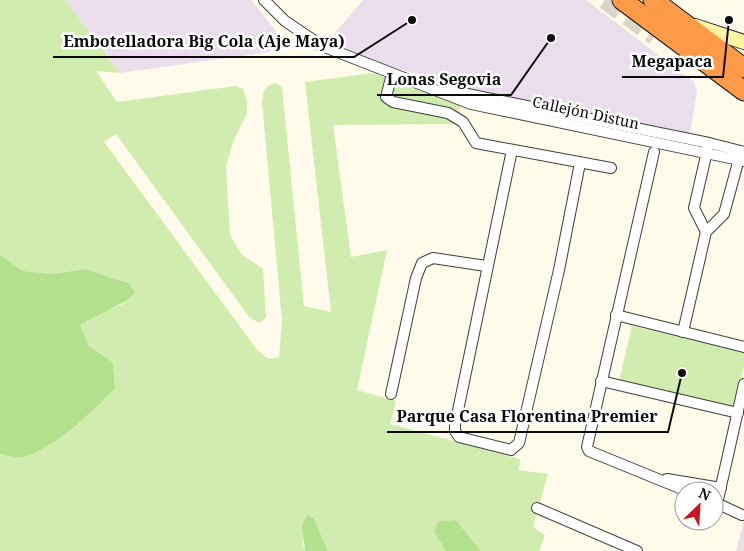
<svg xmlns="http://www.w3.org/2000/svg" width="744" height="551" font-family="'Noto Serif',serif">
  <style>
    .industrial { fill: #eadeec }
    .green { fill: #d0edaf }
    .forest { fill: #b3e08d }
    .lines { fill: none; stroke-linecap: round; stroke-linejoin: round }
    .highway-tunnel { stroke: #dad7c9; stroke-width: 19; stroke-dasharray: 19 9; stroke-linecap: butt }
    .street-casing { stroke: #3e3e3e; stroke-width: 12 }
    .secondary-casing { stroke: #2d2d2d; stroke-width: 16 }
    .highway-casing { stroke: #1c1c1c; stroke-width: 21 }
    .street { stroke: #fff; stroke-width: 10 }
    .secondary { stroke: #fff5a5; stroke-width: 14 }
    .highway { stroke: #ff9b48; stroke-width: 19 }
    .labels { text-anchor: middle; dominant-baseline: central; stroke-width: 5; stroke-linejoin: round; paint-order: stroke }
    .street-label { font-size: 15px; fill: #0b0b0b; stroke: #fff }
    .leader { fill: none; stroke: #0b0b0b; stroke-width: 2 }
    .callout-dot { fill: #0b0b0b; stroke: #fff; stroke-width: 2 }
    .callout-label { font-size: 16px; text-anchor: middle; font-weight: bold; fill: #0b0b0b; stroke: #fff; stroke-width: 5; stroke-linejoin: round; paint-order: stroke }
  </style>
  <rect width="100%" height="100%" fill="#fffbea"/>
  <g class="industrial">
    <polygon points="65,0 251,0 276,31 278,41 270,52 120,73"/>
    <polygon points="363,0 586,0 694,82 697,93 690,133 492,96 361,58 329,40"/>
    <polygon points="744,520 744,551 736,551"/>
  </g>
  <g class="green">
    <path d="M0,0H65L120,73L96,71L117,102L236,86L243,89L247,101V113L233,142L226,166L230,235L242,255L263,269L266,318L259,323L249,317L116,134L104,142L258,351L269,359L279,357L282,321L262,102C263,91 265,85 276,83L282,87L304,306L331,312L305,82L373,73L460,106V124L333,125L351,257L387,250L357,390L396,401L390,424L520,459L519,470L548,474L533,527L545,535L539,551H481L456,520L438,521L434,532L446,551H328L314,519L302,543L305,551H0V454C7,455 17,459 23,457C53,450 93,411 115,389L113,364L89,346L79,325L96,314L123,304L128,283L85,269L53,274L23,271L0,255Z"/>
    <polygon points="632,326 744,352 744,366 734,408 619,381"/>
  </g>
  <g class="forest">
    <path d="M0,255L23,271L53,274L85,269L128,283L135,293C119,308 98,313 80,325L89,346L113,363L115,389C93,411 53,450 23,457C17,459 7,455 0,454Z"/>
    <polygon points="308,515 314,519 328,551 305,551 302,524"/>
    <polygon points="456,520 481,551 446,551 434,532 438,521"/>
  </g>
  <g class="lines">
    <polyline class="highway-tunnel" points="605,0 655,36"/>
    <defs>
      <g id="street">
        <polyline points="264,0 285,21 322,46 471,104 744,161"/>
        <polyline points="392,74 386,97 393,102 448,113 463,122 476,143 611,168"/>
        <polyline points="448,90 709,143 744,152"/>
        <polyline points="512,150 455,425 455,431 459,437 511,450 519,443 559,270 580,163"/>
        <polyline points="654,152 587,447 589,451 687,491"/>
        <polyline points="706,232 694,208 708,147"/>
        <polyline points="616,315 744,347"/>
        <polyline points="683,332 706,232 724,214 740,155"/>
        <polyline points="601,381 738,413"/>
        <polyline points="391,394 416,278 422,263 433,258 486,266"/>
        <polyline points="667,479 721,488"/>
        <polyline points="714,502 742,515"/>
        <polyline points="717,504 744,384"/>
        <polyline points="537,508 637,551"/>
      </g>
      <polyline id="secondary" points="695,26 744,42"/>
      <g id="highway">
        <polyline points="622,0 744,91"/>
        <polyline points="653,0 744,68"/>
      </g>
    </defs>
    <use href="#street" class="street-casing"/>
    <use href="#secondary" class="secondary-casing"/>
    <use href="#highway" class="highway-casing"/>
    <use href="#street" class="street"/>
    <use href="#secondary" class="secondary"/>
    <use href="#highway" class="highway"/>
  </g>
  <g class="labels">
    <g class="street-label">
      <text transform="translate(586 112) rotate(12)">Callejón Distun</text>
    </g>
  </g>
  <path class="leader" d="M412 20L354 57H53M729 20L723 77H622M551 38L511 95H377M682 373L668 432H387"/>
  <g class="callout-dot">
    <circle cx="412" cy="20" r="5"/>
    <circle cx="729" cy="20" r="5"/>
    <circle cx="551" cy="38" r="5"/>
    <circle cx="682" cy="373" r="5"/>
  </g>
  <g class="callout-label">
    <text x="204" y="47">Embotelladora Big Cola (Aje Maya)</text>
    <text x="672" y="67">Megapaca</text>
    <text x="444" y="85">Lonas Segovia</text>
    <text x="527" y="422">Parque Casa Florentina Premier</text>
  </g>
  <g transform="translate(699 506) rotate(25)"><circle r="24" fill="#ffffff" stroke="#9d9d9d"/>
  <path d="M0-4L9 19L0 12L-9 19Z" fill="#c9151f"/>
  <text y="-8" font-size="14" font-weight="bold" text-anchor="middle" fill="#0b0b0b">N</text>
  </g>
</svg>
